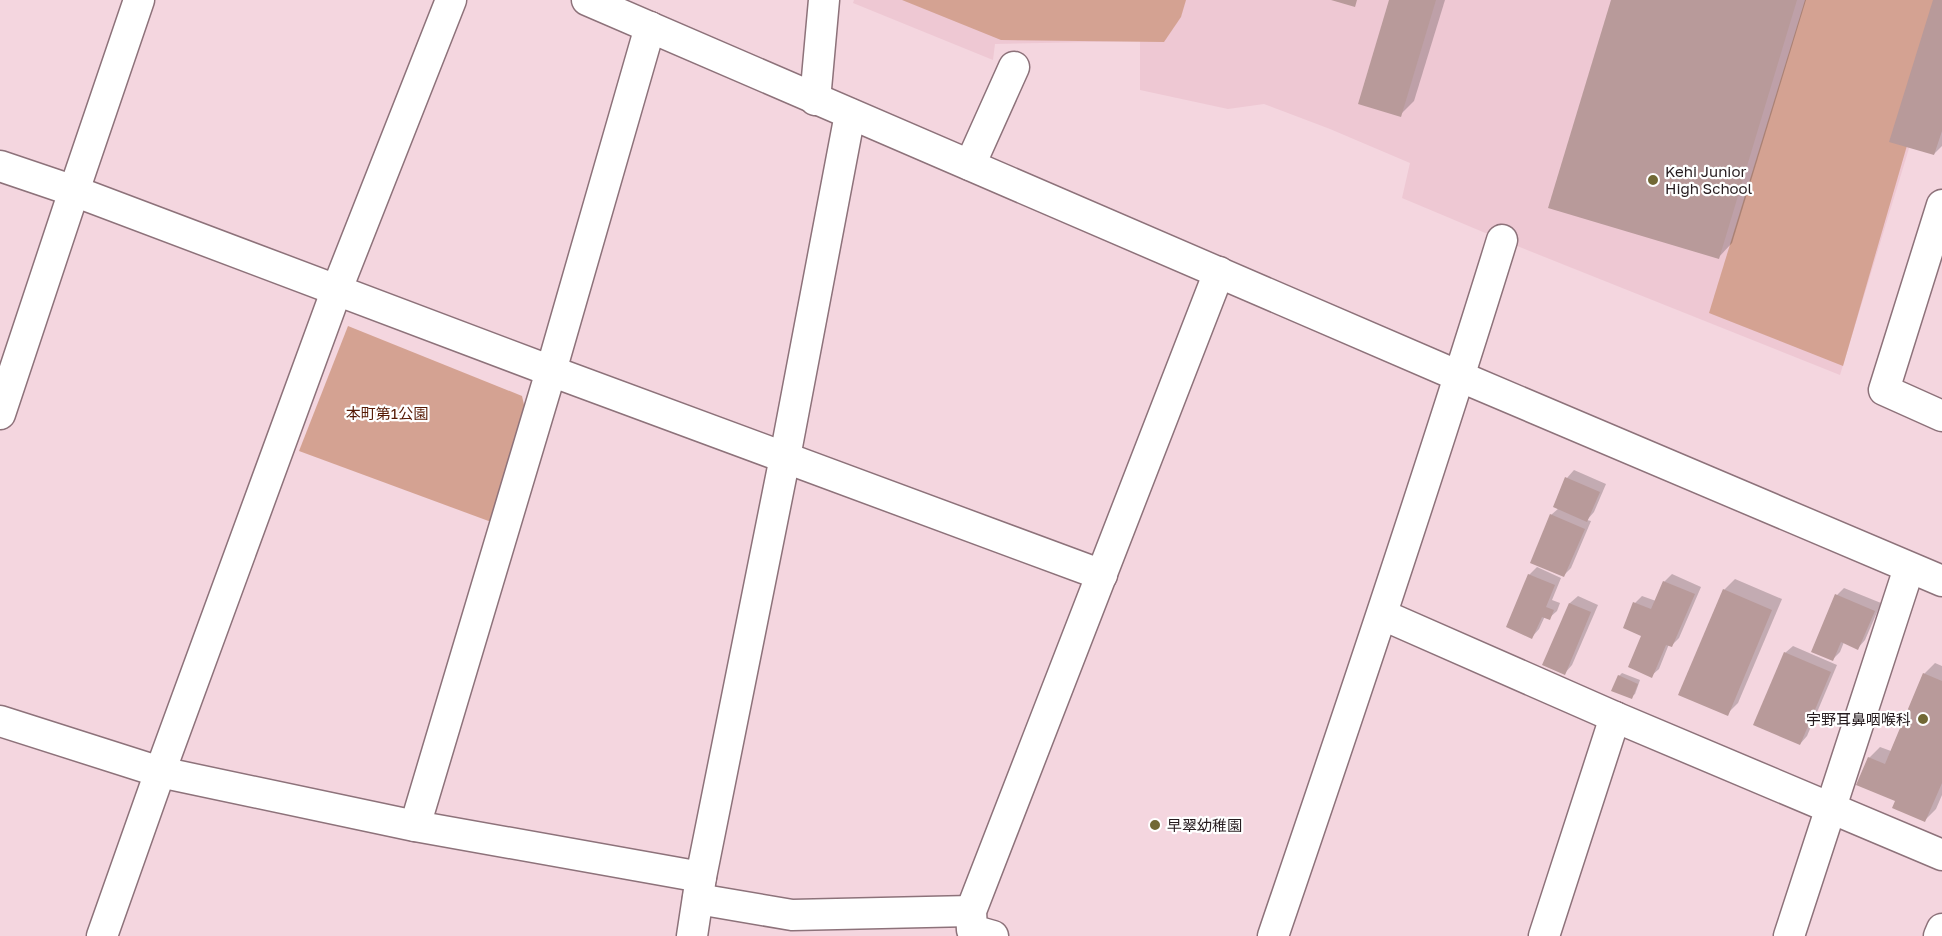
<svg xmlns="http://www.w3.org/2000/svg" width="1942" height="936" font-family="'Golos Text','Noto Sans JP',sans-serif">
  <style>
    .built { fill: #eec8d3 }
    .green { fill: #d4a292 }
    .shadow { fill: #0003 }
    .building { fill: #b89a9a }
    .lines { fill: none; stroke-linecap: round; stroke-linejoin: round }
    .minor-casing { stroke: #8d727a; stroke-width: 33 }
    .minor { stroke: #fff; stroke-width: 30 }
    .poi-dot { fill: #716835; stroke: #fff; stroke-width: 2 }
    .labels { text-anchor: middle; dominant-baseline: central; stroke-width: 4.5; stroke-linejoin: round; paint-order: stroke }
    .poi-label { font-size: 15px; fill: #261c1f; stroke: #fff; text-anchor: start }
    .park-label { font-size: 15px; fill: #561a04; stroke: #fff }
  </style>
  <rect width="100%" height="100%" fill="#f4d6df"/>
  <polygon class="built" points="854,0 1942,0 1942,40 1840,375 1502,240 1402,198 1410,163 1330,129 1264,104 1228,109 1140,90 1140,41 995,44 993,60 853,3"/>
  <g class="green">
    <polygon points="902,0 1186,0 1181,17 1164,42 1001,40"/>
    <polygon points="1805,0 1942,0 1942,25 1843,366 1709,313"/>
    <polygon points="348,326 522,396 525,409 494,523 299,451"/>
  </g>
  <g class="shadow">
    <polygon points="1391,0 1445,0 1414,101 1400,115"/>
    <polygon points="1613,0 1806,0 1732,243 1718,258"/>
    <polygon points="1935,0 1942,0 1942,146 1934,154"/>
    <polygon points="1574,470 1606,484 1594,512 1587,520 1591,521 1571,568 1564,575 1551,515 1559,508 1555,506 1567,478"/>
    <polygon points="1537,567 1561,578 1552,600 1560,603 1557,611 1549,618 1545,616 1539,629 1532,637 1529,575"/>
    <polygon points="1672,574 1701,587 1679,638 1672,645 1669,644 1659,669 1651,676 1635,603 1642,596 1656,601 1664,582"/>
    <polygon points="1735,579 1782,599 1738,703 1727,714 1724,590"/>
    <polygon points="1844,588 1881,603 1865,640 1858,648 1844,642 1840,652 1833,659 1837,595"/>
    <polygon points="1578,596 1598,605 1572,665 1565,673 1544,664 1570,603"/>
    <polygon points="1793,646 1837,665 1807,736 1800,744 1785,653"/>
    <polygon points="1935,663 1942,666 1942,795 1936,809 1925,820 1897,801 1869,758 1880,747 1891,751 1924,674"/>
    <polygon points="1622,673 1640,680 1635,694 1631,697 1619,676"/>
  </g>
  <g class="building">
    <polygon points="1331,0 1357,0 1355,7"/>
    <polygon points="1389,0 1436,0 1401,117 1358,104"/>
    <polygon points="1611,0 1797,0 1719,259 1548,208"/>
    <polygon points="1933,0 1942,0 1942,131 1934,155 1889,142"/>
    <polygon points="1565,477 1600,492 1587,522 1553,507"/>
    <polygon points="1550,514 1585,529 1564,577 1530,563"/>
    <polygon points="1528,574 1555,585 1546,607 1554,610 1550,620 1542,617 1532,639 1506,627"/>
    <polygon points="1663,581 1695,594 1672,647 1666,645 1652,678 1628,667 1641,636 1623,628 1633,602 1651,609"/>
    <polygon points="1723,589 1772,610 1728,716 1678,695"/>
    <polygon points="1835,594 1875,611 1858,650 1841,642 1833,661 1811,652"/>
    <polygon points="1569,603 1591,612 1565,675 1542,665"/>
    <polygon points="1784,652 1831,672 1800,745 1753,725"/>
    <polygon points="1923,673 1942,681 1942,783 1925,822 1892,808 1895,801 1856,785 1868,757 1885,764"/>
    <polygon points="1618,675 1638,684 1632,699 1611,691"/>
  </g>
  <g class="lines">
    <defs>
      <g id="minor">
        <polyline points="587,0 1461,377 1942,581"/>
        <polyline points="815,100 824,0"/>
        <polyline points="970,165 1014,67"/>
        <polyline points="0,166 74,191 551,371 1102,575"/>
        <polyline points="1942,205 1884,390 1942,416"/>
        <polyline points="0,414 74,191 139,0"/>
        <polyline points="1383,615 1615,717 1942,855"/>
        <polyline points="0,721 160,772 415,826 701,877"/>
        <polyline points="415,826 551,371 650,27"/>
        <polyline points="698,899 792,915 971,911"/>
        <polyline points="102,936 160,772 337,289 451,0"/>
        <polyline points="692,936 701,877 785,457 850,114"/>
        <polyline points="993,936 972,930 971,911 1219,272"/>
        <path d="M1273,936C1352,705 1430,473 1502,240"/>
        <polyline points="1544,936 1615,717"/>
        <polyline points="1789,936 1909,568"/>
        <polyline points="1939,936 1942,929"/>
      </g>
    </defs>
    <use href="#minor" class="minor-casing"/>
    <use href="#minor" class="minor"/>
  </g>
  <g class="poi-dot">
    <circle cx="1653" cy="180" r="6"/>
    <circle cx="1923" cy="719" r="6"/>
    <circle cx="1155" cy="825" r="6"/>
  </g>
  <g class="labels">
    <g class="poi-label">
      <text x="1665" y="171">Kehi Junior<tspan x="1665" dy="17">High School</tspan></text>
      <text x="1911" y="719" text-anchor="end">宇野耳鼻咽喉科</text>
      <text x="1167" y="825">早翠幼稚園</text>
    </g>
    <g class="park-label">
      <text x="387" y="413">本町第1公園</text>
    </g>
  </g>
</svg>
